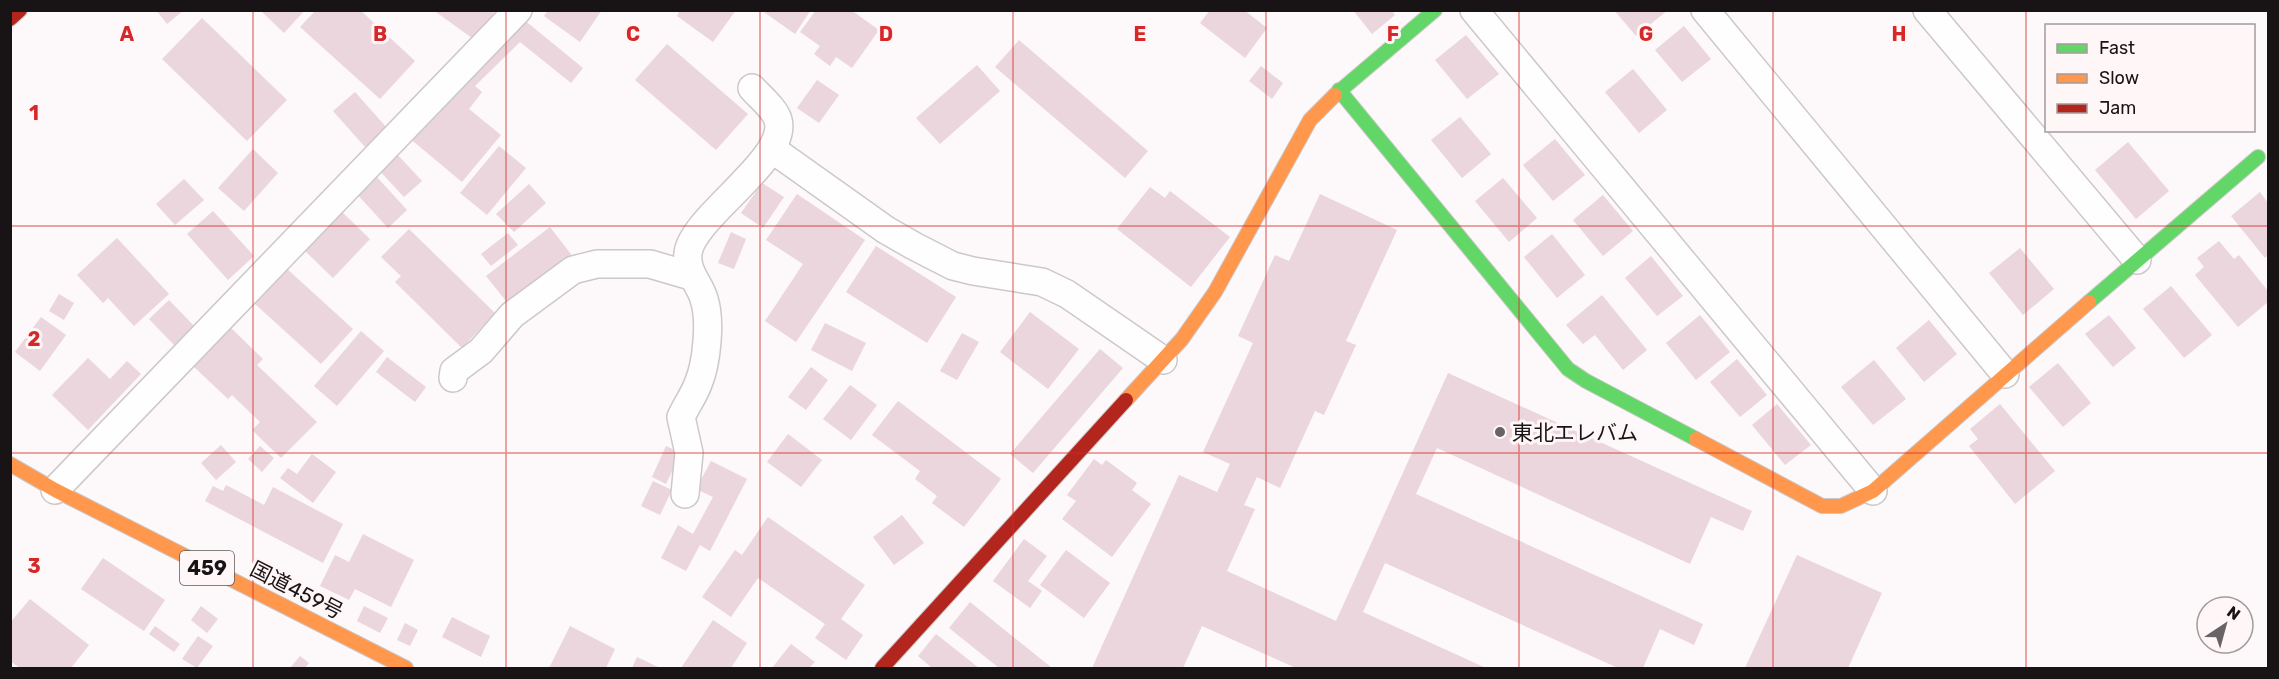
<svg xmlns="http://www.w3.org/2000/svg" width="2279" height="679" font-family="Rubik,'Noto Sans JP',sans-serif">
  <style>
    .building { fill: #ead6dc }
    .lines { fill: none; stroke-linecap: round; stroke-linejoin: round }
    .street-casing { stroke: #cdc8c9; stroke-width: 30 }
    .fast-casing { stroke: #cdc8c9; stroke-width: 16 }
    .slow-casing { stroke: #cdc8c9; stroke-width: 16 }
    .jam-casing { stroke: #cdc8c9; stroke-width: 16 }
    .street { stroke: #fffefe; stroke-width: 27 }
    .fast { stroke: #63d668; stroke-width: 14 }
    .slow { stroke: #ff974d; stroke-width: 14 }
    .jam { stroke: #b3261e; stroke-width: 14 }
    .grid { fill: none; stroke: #d62828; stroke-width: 1.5; stroke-opacity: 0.55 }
    .poi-dot { fill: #686465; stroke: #fff6f8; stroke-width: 2 }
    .labels { text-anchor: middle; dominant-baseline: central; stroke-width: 6; stroke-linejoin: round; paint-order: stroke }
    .shield { fill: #fff6f8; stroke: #5d5859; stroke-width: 1.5 }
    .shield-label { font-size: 20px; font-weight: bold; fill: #181415 }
    .poi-label { font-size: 21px; fill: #181415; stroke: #fff6f8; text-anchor: start }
    .street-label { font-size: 21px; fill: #181415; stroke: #fff6f8 }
    .grid-label { font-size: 20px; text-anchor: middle; font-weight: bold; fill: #d62828; stroke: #fff6f8; stroke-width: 6; stroke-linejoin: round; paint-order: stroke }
  </style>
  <rect width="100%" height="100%" fill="#fdf8f9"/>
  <g class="building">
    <polygon points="156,10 184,10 167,24"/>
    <polygon points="260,10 305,10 284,33"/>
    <polygon points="316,10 360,10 415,61 380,99 300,27"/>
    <polygon points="433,10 496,10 475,40"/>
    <polygon points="548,10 602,10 580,42 544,16"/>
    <polygon points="680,10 736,10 713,42 677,16"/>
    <polygon points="761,10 811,10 795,34"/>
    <polygon points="816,10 851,10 879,30 852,68 836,57 830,66 814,54 820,46 800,32"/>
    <polygon points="1210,10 1244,10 1267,28 1245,58 1200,23"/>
    <polygon points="1353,10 1391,10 1395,15 1372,34"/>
    <polygon points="1614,10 1668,10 1636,36"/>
    <polygon points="202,18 287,100 247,141 162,59"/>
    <polygon points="523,19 583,68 571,83 520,42 475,86 482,92 469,109 501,135 462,182 408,137"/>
    <polygon points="1684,26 1711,59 1682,82 1655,50"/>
    <polygon points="1466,35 1499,74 1467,99 1435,60"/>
    <polygon points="1019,40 1148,151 1125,178 995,67"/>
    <polygon points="667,44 748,114 716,150 635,80"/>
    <polygon points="977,65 1000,91 940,144 916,118"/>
    <polygon points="1261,66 1283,83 1272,99 1249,81"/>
    <polygon points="1633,69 1667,110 1639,133 1605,92"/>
    <polygon points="817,80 839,95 819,123 797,108"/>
    <polygon points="355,92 387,128 365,147 333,111"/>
    <polygon points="1460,117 1491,154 1462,178 1431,140"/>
    <polygon points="1555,139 1585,175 1553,201 1523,165"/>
    <polygon points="2128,142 2169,191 2136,219 2095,170"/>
    <polygon points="499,146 526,168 487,215 460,193"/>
    <polygon points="253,149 278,173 244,211 218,188"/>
    <polygon points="395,152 422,181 404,197 377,168"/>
    <polygon points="375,175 407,210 388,228 356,193"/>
    <polygon points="1503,178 1537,218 1509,242 1475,201"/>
    <polygon points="184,179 204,200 175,225 156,204"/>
    <polygon points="762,183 784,197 763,228 741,213"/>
    <polygon points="529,184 546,203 514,232 496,214"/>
    <polygon points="1150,187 1165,198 1170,191 1230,237 1191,287 1117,229"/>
    <polygon points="2260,192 2268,203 2268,255 2265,258 2231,216"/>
    <polygon points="797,194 865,240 796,342 765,321 803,264 766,240"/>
    <polygon points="1320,194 1397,230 1346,341 1356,345 1324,415 1315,411 1280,488 1257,477 1244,505 1255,509 1227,571 1336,621 1448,373 1752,511 1743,531 1711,517 1690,564 1437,448 1416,494 1703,624 1694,645 1660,629 1643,668 1618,668 1385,563 1363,612 1486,668 1296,668 1202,626 1183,668 1092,668 1179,475 1217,492 1230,464 1203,452 1253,343 1238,336 1275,255 1289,261"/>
    <polygon points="1603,195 1633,231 1603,256 1573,220"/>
    <polygon points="213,211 254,256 228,280 187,234"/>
    <polygon points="341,211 370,239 333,278 304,250"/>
    <polygon points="550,227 574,258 510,306 486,276"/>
    <polygon points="409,229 495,313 462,348 395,282 401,276 381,257"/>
    <polygon points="731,232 746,239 734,269 718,263"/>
    <polygon points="508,233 518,245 491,266 481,254"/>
    <polygon points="1552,234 1585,275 1557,298 1524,257"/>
    <polygon points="117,238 169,294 134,326 108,298 103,303 77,275"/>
    <polygon points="2219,241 2234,259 2239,255 2268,291 2268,302 2238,327 2195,275 2204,267 2197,258"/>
    <polygon points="876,246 956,297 927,343 846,292"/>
    <polygon points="2020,248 2054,289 2023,315 1989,273"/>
    <polygon points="1651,256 1683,296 1657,316 1625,278"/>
    <polygon points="285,267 353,329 321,364 253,302"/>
    <polygon points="2171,286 2212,335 2184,358 2143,309"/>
    <polygon points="59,294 74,303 64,320 49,311"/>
    <polygon points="1602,295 1647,350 1623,370 1595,335 1583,344 1566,325"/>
    <polygon points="169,300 194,326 174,345 149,319"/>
    <polygon points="1030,312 1079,349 1048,389 1000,352"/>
    <polygon points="1700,315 1730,352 1696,380 1666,343"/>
    <polygon points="2109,315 2136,348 2113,367 2085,334"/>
    <polygon points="41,317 66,335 40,371 15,352"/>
    <polygon points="1929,320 1957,354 1924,382 1896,348"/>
    <polygon points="825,323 866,343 852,371 811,350"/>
    <polygon points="230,327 263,359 257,365 317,422 281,458 252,430 260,422 232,395 228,399 192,365"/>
    <polygon points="361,331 384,351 337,406 314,386"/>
    <polygon points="962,333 979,342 957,380 940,371"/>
    <polygon points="1100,349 1123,368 1033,473 1010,454"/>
    <polygon points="387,357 426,387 415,402 376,372"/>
    <polygon points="88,358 110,379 127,361 141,374 88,430 52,395"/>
    <polygon points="1737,359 1767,395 1740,417 1710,382"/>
    <polygon points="1874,360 1906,399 1873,425 1841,387"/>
    <polygon points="2058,363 2091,403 2063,427 2029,387"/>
    <polygon points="811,367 828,380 806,410 788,397"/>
    <polygon points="850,385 877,405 851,440 823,419"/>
    <polygon points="898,401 1001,479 964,527 932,503 937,496 915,479 920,471 872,435"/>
    <polygon points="1777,404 1811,445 1785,465 1752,425"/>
    <polygon points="2000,404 2055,471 2015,504 1969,446 1978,439 1970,429"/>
    <polygon points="788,434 822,460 801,487 767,462"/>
    <polygon points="221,445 236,462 216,480 201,463"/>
    <polygon points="260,446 274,458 262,472 248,459"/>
    <polygon points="666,446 681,453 666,484 652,477"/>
    <polygon points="312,454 336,472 313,503 280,478 288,468 297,474"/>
    <polygon points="1094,459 1102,465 1106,460 1137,483 1132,490 1151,504 1112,557 1062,519 1076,501 1067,495"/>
    <polygon points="711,461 747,479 710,551 700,545 686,571 661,558 678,525 693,534 713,497 696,489"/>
    <polygon points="653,481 672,490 660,515 641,506"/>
    <polygon points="226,485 264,505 273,487 343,524 323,563 205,501 213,486 223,491"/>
    <polygon points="902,515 924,543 894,565 873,537"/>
    <polygon points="768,517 865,585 841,619 863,635 846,660 815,638 825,624 758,578 731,617 702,597 735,550 742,555"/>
    <polygon points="363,534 414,560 391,607 355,589 349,600 320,586 335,555 349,562"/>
    <polygon points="1024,539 1047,556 1028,581 1042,591 1030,608 993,581"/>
    <polygon points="1066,550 1110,583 1084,618 1040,585"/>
    <polygon points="1797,555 1882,593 1848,668 1745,668"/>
    <polygon points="103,558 165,600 144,631 81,589"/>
    <polygon points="30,599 89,645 71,668 20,668 10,661 10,623"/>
    <polygon points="970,602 1052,668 999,668 949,628"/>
    <polygon points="201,606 218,619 207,633 191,620"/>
    <polygon points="364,606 388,618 380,633 357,621"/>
    <polygon points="452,617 490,636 481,657 442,637"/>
    <polygon points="713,620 747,643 731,668 681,668"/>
    <polygon points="405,623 418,630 410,646 397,640"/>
    <polygon points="155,626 180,644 174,652 149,634"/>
    <polygon points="570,626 615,649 606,668 549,668"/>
    <polygon points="936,634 979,668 932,668 918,656"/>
    <polygon points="198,636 213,646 197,668 182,659"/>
    <polygon points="791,644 815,662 809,668 772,668"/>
    <polygon points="300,656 309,663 305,668 290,668"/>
    <polygon points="637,657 658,667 657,668 632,668"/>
  </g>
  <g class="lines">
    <defs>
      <g id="street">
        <polyline points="1474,10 1873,491"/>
        <polyline points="1705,10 2005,374"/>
        <polyline points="1927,10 2137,260"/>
        <polyline points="772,149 886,230 914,246 953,266 973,271 1042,282 1067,294 1163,360"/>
        <polyline points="453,378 454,371 481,351 512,315 573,270 597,264 650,264 691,276"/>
        <polyline points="55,490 518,10"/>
        <path d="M685,494L689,453L681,417C686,406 694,395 698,384C707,363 711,320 704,299C699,282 686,273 688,253C693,216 789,159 778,120C775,109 760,97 752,88"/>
      </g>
      <g id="fast">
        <polyline points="1339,90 1568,369 1586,381 1696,439"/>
        <polyline points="1335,95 1435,10"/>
        <polyline points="2089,302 2258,157"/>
      </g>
      <g id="slow">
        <polyline points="1126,400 1182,339 1215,292 1310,120 1335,95"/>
        <polyline points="1696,439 1822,506 1841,506 1873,491 2089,302"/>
        <polyline points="10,464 55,490 406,668"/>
      </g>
      <g id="jam">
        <polyline points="10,19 20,10"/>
        <polyline points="882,668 1126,400"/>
      </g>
    </defs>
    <use href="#street" class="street-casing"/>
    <use href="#fast" class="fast-casing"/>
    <use href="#slow" class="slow-casing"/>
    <use href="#jam" class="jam-casing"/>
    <use href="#street" class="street"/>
    <use href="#fast" class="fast"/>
    <use href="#slow" class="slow"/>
    <use href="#jam" class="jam"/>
  </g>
  <path class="grid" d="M253,10V668M506,10V668M760,10V668M1013,10V668M1266,10V668M1519,10V668M1773,10V668M2026,10V668M10,226H2268M10,453H2268"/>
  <circle class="poi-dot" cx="1500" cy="432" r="6"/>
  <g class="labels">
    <rect class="shield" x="180" y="551" width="54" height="34" rx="4.5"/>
    <g class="shield-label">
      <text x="207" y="568">459</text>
    </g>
    <g class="poi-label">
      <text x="1512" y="432">東北エレバム</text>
    </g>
    <g class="street-label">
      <text transform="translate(297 590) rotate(27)">国道459号</text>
    </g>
  </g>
  <g class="grid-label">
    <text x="127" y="41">A</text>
    <text x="380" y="41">B</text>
    <text x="633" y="41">C</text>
    <text x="886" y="41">D</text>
    <text x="1140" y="41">E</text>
    <text x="1393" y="41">F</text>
    <text x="1646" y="41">G</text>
    <text x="1899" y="41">H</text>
    <text x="34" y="120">1</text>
    <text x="34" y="346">2</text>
    <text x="34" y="573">3</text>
  </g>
  <rect width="2279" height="679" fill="none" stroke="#181415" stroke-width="24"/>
  <rect x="2045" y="24" width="210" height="108" fill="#fff6f8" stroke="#a39c9d" stroke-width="1.5"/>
  <rect x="2057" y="44" width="30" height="9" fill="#63d668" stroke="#a39c9d" stroke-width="1.5"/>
  <text x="2099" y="54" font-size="18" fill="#181415">Fast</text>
  <rect x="2057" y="74" width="30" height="9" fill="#ff974d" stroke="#a39c9d" stroke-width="1.5"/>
  <text x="2099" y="84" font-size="18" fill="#181415">Slow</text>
  <rect x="2057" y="104" width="30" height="9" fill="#b3261e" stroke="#a39c9d" stroke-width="1.5"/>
  <text x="2099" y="114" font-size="18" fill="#181415">Jam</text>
  <g transform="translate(2225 625) rotate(36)"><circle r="28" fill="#fff6f8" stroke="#a39c9d" stroke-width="1.5"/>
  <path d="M0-4.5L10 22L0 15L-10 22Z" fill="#686465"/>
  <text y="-9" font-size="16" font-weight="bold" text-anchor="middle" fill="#181415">N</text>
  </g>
</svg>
